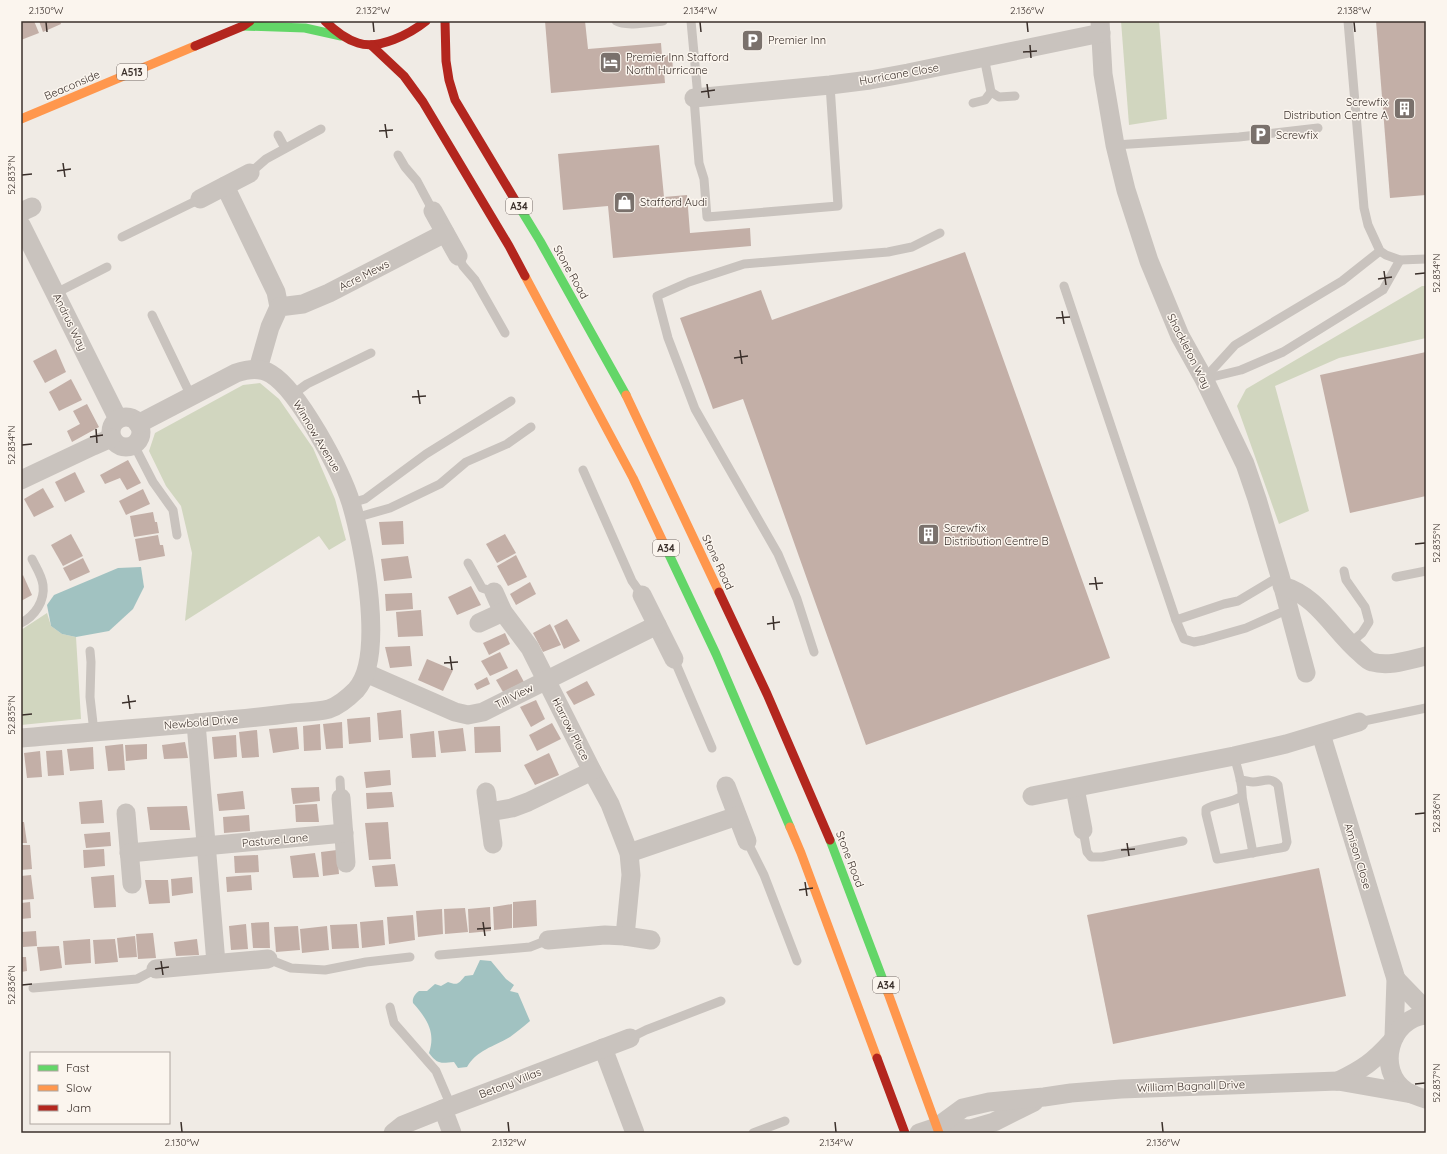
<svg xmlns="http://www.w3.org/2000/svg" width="1447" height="1154" font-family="Quicksand,sans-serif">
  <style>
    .green { fill: #d1d6bf }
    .water { fill: #a1c2c1 }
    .building { fill: #c3afa7 }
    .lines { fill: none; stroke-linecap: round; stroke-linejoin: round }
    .lane { stroke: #c9c3be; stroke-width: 9 }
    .street { stroke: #c9c3be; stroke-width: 19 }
    .fast { stroke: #63d668; stroke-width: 9 }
    .slow { stroke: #ff974d; stroke-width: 9 }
    .jam { stroke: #b3261e; stroke-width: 9 }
    .ticks { fill: none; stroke: #3b302b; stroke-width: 1.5 }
    .labels { text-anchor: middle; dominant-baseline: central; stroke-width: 3; stroke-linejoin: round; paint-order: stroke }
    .shield { fill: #fbf5ee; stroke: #756b66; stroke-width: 1 }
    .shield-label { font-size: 10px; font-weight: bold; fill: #3b302b }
    .poi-label { font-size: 11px; fill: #3b302b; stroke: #fbf5ee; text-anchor: start }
    .street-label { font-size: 11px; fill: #3b302b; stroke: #fbf5ee }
    .neatline { fill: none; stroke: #3b302b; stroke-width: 1.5 }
    .ticks-label { font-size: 10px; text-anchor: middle; fill: #3b302b }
  </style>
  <rect width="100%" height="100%" fill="#f0ebe5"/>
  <g class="green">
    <polygon points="1121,21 1159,21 1167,119 1129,125"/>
    <polygon points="1422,286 1426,286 1426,338 1339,358 1275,386 1309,511 1279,524 1237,406 1246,389"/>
    <polygon points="260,383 279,399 313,448 335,499 346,540 329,550 319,536 185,621 192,553 181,506 166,486 149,451 155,433 243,385"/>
    <polygon points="47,613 51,626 62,634 76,637 81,719 21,725 21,630"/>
  </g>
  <g class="water">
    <polygon points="141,567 144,587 133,609 109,631 76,637 62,634 51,626 47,605 54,595 118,568"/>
    <path d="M480,960L491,961L506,979L514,985L510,991L518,993L530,1021C524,1026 517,1032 510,1037C493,1047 477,1050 467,1067L458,1068L454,1062C441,1063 438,1065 429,1053C436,1032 427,1019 413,1003C412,998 415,994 419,991H427L435,984L441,986L448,982C458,986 459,983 465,976L473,975Z"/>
  </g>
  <g class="building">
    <polygon points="21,21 34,21 39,33 21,40"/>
    <polygon points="39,21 60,21 61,24 43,32"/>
    <polygon points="545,21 585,21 588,49 661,43 662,56 672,55 673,70 664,71 665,83 551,93"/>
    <polygon points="1376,21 1426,21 1426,195 1390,198"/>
    <polygon points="659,145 664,197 687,195 690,233 750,228 751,246 613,258 608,206 563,210 558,154"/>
    <polygon points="965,252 1110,658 866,745 743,399 713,409 680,318 761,290 772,320"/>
    <polygon points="56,349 66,372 45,383 33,361"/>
    <polygon points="1426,352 1426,496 1350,513 1320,375"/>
    <polygon points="71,379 82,400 59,411 49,392"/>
    <polygon points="87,404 99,427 72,442 67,431 80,424 73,411"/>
    <polygon points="128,460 141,483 127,490 120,478 105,484 100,475"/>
    <polygon points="75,472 85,492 65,502 55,482"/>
    <polygon points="43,488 54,507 34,517 24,499"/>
    <polygon points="143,489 150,504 126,515 119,501"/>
    <polygon points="153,512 155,522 157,522 159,533 134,537 130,516"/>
    <polygon points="403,521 404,544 382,545 379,522"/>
    <polygon points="71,534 83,556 63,566 51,545"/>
    <polygon points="505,534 516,553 497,563 486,544"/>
    <polygon points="158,535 160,545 163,545 165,556 139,561 135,539"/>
    <polygon points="516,555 527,577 508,586 497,566"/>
    <polygon points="408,556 412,578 384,581 381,559"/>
    <polygon points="83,558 90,572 70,581 63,568"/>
    <polygon points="23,575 32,595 21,601 21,577"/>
    <polygon points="530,582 536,594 516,605 510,594"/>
    <polygon points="471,586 481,605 457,615 448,597"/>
    <polygon points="412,593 413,609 386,611 385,594"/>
    <polygon points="421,610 423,636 398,637 396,612"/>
    <polygon points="567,619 580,641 564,649 554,626"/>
    <polygon points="550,624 561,645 543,652 533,633"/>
    <polygon points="505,633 510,644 489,655 483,643"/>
    <polygon points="410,646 412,666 390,668 385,647"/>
    <polygon points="500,652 508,668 490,676 481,661"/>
    <polygon points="427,659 453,670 443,691 418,680"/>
    <polygon points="517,669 524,682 503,692 496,680"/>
    <polygon points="487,677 490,684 477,690 474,684"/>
    <polygon points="587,681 595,695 574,705 566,692"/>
    <polygon points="536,700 545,719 531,727 520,707"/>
    <polygon points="401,710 403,738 379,740 377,713"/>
    <polygon points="370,717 371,742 349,744 347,719"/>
    <polygon points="342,722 343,748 326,749 323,724"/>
    <polygon points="552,723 561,739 537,751 529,735"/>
    <polygon points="320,724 321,750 304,751 303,726"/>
    <polygon points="500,726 501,752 475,753 474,727"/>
    <polygon points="297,727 299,749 273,753 269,729"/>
    <polygon points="463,728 466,751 441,753 438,731"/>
    <polygon points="257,730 259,757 242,758 239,732"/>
    <polygon points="434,731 436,757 412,758 410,734"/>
    <polygon points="236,735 237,757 214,759 212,737"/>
    <polygon points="185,742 188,758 164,759 162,745"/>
    <polygon points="123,744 125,770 108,771 105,746"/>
    <polygon points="147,744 147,759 126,761 125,745"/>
    <polygon points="93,747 94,769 70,771 67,749"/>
    <polygon points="62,750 64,775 48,776 46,751"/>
    <polygon points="40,751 42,777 27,778 24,753"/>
    <polygon points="549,753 559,775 535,785 524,765"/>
    <polygon points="390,770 391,785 366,788 364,772"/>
    <polygon points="319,787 320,801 293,804 291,788"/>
    <polygon points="243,791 245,809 219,811 217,794"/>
    <polygon points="392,792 394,807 367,809 366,793"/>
    <polygon points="102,800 104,823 81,824 79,802"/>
    <polygon points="317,804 319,822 296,822 295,805"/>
    <polygon points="187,806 190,830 150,830 147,807"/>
    <polygon points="249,815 250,831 224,833 223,817"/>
    <polygon points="21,822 24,822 27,843 21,843"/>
    <polygon points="388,822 391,859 369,860 365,823"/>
    <polygon points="110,832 111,846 86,848 84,834"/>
    <polygon points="21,845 30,845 32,869 21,870"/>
    <polygon points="104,849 105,866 84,868 83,850"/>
    <polygon points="337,850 339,874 323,876 321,852"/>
    <polygon points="315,853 319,877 293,878 290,856"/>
    <polygon points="258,855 259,872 235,873 234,856"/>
    <polygon points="395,864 398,886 375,887 372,866"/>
    <polygon points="1319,868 1346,996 1113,1044 1087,915"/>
    <polygon points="31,875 34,899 21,900 21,876"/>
    <polygon points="114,875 116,907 94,908 91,877"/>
    <polygon points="251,875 252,890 227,892 226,877"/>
    <polygon points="192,877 193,893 172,896 171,879"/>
    <polygon points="145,880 168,880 170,903 149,904"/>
    <polygon points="536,900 537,926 513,928 513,902"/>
    <polygon points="30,902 31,918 21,919 21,903"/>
    <polygon points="512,904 512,928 494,930 493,907"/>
    <polygon points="490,907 491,931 469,933 468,909"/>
    <polygon points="465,908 468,932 445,934 444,909"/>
    <polygon points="442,909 443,934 418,937 416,911"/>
    <polygon points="413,915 415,940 389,944 387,917"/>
    <polygon points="383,920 385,945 362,948 360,922"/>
    <polygon points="269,922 270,948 253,948 251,923"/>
    <polygon points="246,924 248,949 231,950 229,926"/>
    <polygon points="357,924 359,948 332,949 330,925"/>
    <polygon points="298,926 300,950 276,952 274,927"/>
    <polygon points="327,926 329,950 302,953 300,929"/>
    <polygon points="36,931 37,946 23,947 22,932"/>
    <polygon points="153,933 156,958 138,959 136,934"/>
    <polygon points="135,936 137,957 119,958 117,938"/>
    <polygon points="90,939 91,963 65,965 63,941"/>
    <polygon points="115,939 118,962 95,964 93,940"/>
    <polygon points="197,939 199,955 176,956 174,942"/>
    <polygon points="59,946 62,968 40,971 37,947"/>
    <polygon points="21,957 26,957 27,971 21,972"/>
  </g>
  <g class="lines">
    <g class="lane">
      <path d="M616,21C626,27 651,22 663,21"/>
      <polyline points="691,21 698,97"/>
      <polyline points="1348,21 1364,208 1368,225 1380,251 1386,255 1400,260 1426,259"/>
      <polyline points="991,92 999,97 1015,96"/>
      <polyline points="694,98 699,163 704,179 707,217 838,206 830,85"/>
      <polyline points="973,103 985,100 991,92 984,57"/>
      <polyline points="278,135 285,148"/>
      <polyline points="1115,145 1239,137 1318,128"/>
      <polyline points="398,155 405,167 417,181 433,211"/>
      <polyline points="250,173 266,159 321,129"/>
      <polyline points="122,237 200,199"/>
      <polyline points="458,256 463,266 475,280 505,333"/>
      <polyline points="1064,286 1176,620"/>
      <polyline points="56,293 107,267"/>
      <polyline points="152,315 191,396"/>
      <polyline points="1204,379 1241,370 1283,352 1383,290 1400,260"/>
      <polyline points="1204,379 1235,345 1342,281 1380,251"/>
      <polyline points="292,395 307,384 371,353"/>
      <polyline points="134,445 153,482 173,510 177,535"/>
      <polyline points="583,470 632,581 642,595"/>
      <polyline points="351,503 365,499 426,454 511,401"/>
      <polyline points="355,518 390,508 440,484 466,462 507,444 531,427"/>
      <polyline points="468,563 482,588 494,592"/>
      <polyline points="1344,571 1346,580 1365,607 1369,622 1362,633 1349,644"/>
      <polyline points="1280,576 1238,601 1224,604 1176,620 1184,639 1194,642 1204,640 1246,628 1289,609"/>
      <polyline points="1396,577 1426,571"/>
      <path d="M21,623C35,616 45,601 43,585C42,576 36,567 32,559"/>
      <polyline points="90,651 91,662 90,697 94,732"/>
      <polyline points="814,652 797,599 778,554 695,409 668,338 657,296 689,282 744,264 888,252 912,247 940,233"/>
      <polyline points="674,659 712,748"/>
      <polyline points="1359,722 1426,708"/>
      <path d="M1234,756C1237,767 1243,784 1242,796C1230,804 1217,802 1206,809V814L1217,859L1280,848L1285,847L1287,842L1278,785C1271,776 1262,782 1253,782C1249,782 1244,780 1240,780"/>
      <polyline points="340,780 341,798"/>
      <polyline points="1242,796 1253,853"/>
      <polyline points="1083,830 1087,852 1091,857 1102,857 1183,841"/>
      <polyline points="747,841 764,875 797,961"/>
      <polyline points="439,955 530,947 548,940"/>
      <polyline points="268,959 291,968 325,970 366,962 410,957"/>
      <polyline points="33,988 137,979 156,969"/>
      <polyline points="390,1007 394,1023 436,1071 451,1106"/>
      <polyline points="630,1038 646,1030 721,1001"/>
      <polyline points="753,1133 785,1121"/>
    </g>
    <g class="street">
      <polyline points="1100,21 1103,74 1115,145 1126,190 1149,261 1180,336 1204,379 1245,464 1257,499 1280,576 1306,673"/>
      <polyline points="694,98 830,85 870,80 908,73 1101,33"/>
      <polyline points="225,186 276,292 279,307"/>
      <polyline points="200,199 250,173"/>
      <polyline points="433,211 458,256"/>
      <polyline points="21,212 32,207"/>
      <polyline points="21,225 118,419"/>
      <polyline points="258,369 270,327 279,307 303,304 329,293 445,233"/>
      <circle cx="126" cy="432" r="15"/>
      <polyline points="21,480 93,446 111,438"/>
      <path d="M1282,586C1317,595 1334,631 1360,653C1363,656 1368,661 1372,662C1389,667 1409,660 1426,656"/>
      <polyline points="494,592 503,612 530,648 592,771 610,804 629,853 631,875 625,936"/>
      <polyline points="642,595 674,659"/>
      <polyline points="479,623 503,612"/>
      <polyline points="366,673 455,712 468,715 483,712 657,625"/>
      <polyline points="196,723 216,963"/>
      <polyline points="1321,734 1396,979 1394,1037"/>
      <path d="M21,738C90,732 159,727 228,720C249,718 271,716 293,713C305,712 317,712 329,709C338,706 349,697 356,690C386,657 363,543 351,503C341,471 299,391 271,374C260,367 248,369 236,373L138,424"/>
      <polyline points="726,786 747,841"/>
      <polyline points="1075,788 1083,830"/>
      <polyline points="486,792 493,844"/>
      <polyline points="1032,796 1234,756 1286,744 1359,722"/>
      <polyline points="341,798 346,863"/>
      <polyline points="489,812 512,808 528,802 592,771"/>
      <polyline points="126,813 132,884"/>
      <polyline points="129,853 344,833"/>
      <polyline points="629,853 737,816"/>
      <polyline points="548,940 605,935 625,936 651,940"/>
      <polyline points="156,969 268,959"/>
      <polyline points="1396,979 1426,1010"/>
      <path d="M1426,1015C1390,1018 1375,1070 1406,1091C1412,1095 1419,1097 1426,1099"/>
      <polyline points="603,1048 635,1133"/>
      <path d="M1338,1081C1363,1069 1373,1062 1392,1041"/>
      <polyline points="443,1109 452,1133"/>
      <polyline points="937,1127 970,1129 994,1122 1034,1102"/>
      <polyline points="393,1133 403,1125 443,1109 630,1038"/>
      <polyline points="919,1133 937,1127 963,1108 989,1102 1044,1097 1071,1093 1121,1089 1338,1081 1412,1094"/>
    </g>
    <g class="fast">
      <polyline points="243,26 305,28 341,36"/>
      <polyline points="515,200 540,241 626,395"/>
      <polyline points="664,544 716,654 790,827"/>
      <polyline points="830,840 888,993"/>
    </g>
    <g class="slow">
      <polyline points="21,119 195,46"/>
      <polyline points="525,276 633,478 664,544"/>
      <polyline points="626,395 719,592"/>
      <polyline points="790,827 801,853 877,1058"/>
      <polyline points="888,993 939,1133"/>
    </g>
    <g class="jam">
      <path d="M325,21C334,30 345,39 358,43C379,50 410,34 426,21"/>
      <polyline points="445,21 446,61 449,80 455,100 515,200"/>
      <polyline points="371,45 404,76 423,102 509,246 525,276"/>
      <polyline points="195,46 243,26 250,21"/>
      <polyline points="719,592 767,694 830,840"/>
      <polyline points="877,1058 905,1133"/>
    </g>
  </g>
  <path class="ticks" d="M46,22L47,32M373,22L374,32M700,22L701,32M1027,22L1028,32M1354,22L1355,32M1030,45L1031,58M1023,52L1037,51M707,84L709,98M701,92L715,90M385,124L387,138M379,131L393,130M63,163L65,177M57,171L71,169M22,175L32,174M1384,271L1386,285M1415,274L1425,273M1378,279L1392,277M1062,311L1064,324M1056,318L1070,317M740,350L742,364M734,358L748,356M418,390L420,404M412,397L426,396M96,429L97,443M90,437L103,435M22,445L32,444M1415,544L1425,543M1095,577L1097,590M1089,584L1103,583M773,616L774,630M767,624L780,622M450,656L452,670M444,663L458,662M128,695L130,709M122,703L136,701M22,715L32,714M1415,814L1425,813M1127,843L1129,856M1121,850L1135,849M805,882L807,896M799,890L813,888M483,922L485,936M477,929L491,928M161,961L163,975M155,969L169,967M22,985L32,984M1415,1084L1425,1083M181,1122L182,1132M508,1122L509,1132M835,1122L836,1132M1162,1122L1163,1132"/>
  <defs>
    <symbol id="parking-square" viewBox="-11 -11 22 22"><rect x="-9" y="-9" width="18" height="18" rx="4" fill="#7a716c" stroke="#fbf5ee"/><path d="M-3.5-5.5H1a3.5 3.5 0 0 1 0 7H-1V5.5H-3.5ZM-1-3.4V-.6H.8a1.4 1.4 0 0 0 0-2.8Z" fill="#fff"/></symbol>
    <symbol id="hotel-square" viewBox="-11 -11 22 22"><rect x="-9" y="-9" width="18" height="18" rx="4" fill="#7a716c" stroke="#fbf5ee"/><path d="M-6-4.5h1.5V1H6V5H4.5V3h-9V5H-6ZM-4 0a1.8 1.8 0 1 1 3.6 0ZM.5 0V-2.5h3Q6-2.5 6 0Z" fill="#fff"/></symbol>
    <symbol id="building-square" viewBox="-11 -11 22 22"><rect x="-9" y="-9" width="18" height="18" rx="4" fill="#7a716c" stroke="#fbf5ee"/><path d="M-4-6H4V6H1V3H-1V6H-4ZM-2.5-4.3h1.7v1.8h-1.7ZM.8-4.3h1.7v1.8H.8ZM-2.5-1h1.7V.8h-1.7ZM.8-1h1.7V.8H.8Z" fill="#fff"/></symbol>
    <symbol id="shop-square" viewBox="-11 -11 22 22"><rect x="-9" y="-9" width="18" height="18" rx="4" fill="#7a716c" stroke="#fbf5ee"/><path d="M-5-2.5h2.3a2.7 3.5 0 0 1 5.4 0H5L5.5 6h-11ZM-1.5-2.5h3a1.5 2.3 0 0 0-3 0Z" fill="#fff"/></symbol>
  </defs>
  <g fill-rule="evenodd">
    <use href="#parking-square" x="740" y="28" width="25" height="25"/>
    <use href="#hotel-square" x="598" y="50" width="25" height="25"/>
    <use href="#building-square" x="1392" y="96" width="25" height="25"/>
    <use href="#parking-square" x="1248" y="122" width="25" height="25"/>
    <use href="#shop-square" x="612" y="190" width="25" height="25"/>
    <use href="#building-square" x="916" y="522" width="25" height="25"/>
  </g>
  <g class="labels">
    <g class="shield">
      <rect x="117" y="64" width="30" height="16" rx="3"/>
      <rect x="506" y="198" width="26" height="16" rx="3"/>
      <rect x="653" y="540" width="26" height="16" rx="3"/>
      <rect x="873" y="977" width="26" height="16" rx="3"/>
    </g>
    <g class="shield-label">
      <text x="132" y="72">A513</text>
      <text x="519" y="206">A34</text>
      <text x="666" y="548">A34</text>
      <text x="886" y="985">A34</text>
    </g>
    <g class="poi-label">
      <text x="768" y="40">Premier Inn</text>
      <text x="626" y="57">Premier Inn Stafford<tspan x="626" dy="13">North Hurricane</tspan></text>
      <text x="1388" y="102" text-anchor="end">Screwfix<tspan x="1388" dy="13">Distribution Centre A</tspan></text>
      <text x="1276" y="135">Screwfix</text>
      <text x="640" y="202">Stafford Audi</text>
      <text x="944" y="528">Screwfix<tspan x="944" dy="13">Distribution Centre B</tspan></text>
    </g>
    <g class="street-label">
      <text transform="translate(899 74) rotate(-10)">Hurricane Close</text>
      <text transform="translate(72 85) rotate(-23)">Beaconside</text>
      <text transform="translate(571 272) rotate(61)">Stone Road</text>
      <text transform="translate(364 275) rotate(-27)">Acre Mews</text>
      <text transform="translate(70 322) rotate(64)">Andrus Way</text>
      <text transform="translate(1189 351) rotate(63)">Shackleton Way</text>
      <text transform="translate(317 436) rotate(59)">Winnow Avenue</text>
      <text transform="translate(718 562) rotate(65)">Stone Road</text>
      <text transform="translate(514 696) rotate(-27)">Till View</text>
      <text transform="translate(201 722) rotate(-5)">Newbold Drive</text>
      <text transform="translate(571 729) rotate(63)">Harrow Place</text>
      <text transform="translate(275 840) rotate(-5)">Pasture Lane</text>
      <text transform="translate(1358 856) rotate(73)">Amison Close</text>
      <text transform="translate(850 859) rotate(69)">Stone Road</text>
      <text transform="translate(510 1083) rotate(-21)">Betony Villas</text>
      <text transform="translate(1191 1086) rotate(-2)">William Bagnall Drive</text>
    </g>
  </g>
  <rect width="1447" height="1154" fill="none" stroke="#fbf5ee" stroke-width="44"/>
  <rect x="30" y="1052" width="140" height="72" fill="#fbf5ee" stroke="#aea6a0"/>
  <rect x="38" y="1065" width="20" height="6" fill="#63d668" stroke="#aea6a0"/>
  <text x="66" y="1072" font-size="12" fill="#3b302b">Fast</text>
  <rect x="38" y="1085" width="20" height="6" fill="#ff974d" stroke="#aea6a0"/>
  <text x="66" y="1092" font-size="12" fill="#3b302b">Slow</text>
  <rect x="38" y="1105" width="20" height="6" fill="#b3261e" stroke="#aea6a0"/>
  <text x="66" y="1112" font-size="12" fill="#3b302b">Jam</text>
  <rect x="22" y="22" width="1403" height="1110" class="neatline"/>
  <g class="ticks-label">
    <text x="46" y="14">2.130°W</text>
    <text x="373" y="14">2.132°W</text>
    <text x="700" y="14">2.134°W</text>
    <text x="1027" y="14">2.136°W</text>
    <text x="1354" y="14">2.138°W</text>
    <text transform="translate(11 175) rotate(-90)" y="4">52.833°N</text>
    <text transform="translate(1436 273) rotate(-90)" y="4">52.834°N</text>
    <text transform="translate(11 445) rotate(-90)" y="4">52.834°N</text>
    <text transform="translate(1436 543) rotate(-90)" y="4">52.835°N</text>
    <text transform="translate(11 715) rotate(-90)" y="4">52.835°N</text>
    <text transform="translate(1436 813) rotate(-90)" y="4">52.836°N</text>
    <text transform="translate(11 985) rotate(-90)" y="4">52.836°N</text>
    <text transform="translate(1436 1083) rotate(-90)" y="4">52.837°N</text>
    <text x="182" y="1146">2.130°W</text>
    <text x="509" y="1146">2.132°W</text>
    <text x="836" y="1146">2.134°W</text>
    <text x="1163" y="1146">2.136°W</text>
  </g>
</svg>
